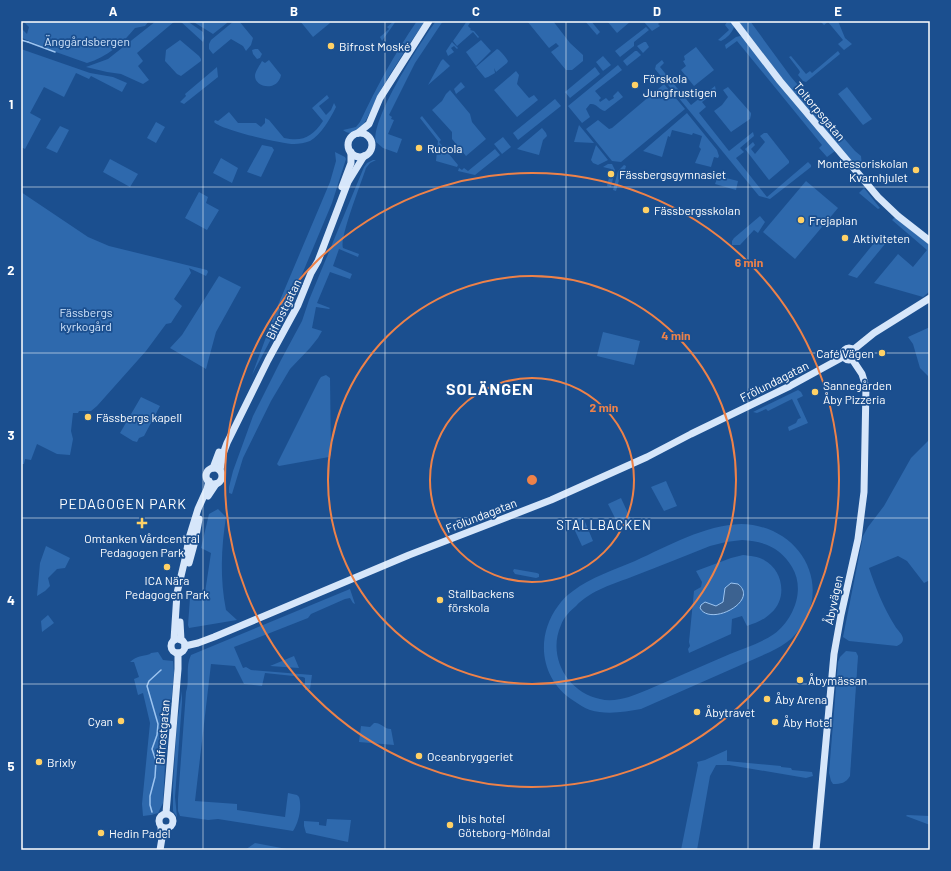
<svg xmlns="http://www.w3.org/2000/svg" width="951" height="871" font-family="Barlow,sans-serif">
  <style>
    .green { fill: #2e69ad; fill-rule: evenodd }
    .water { fill: #3c6290; stroke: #9cc4f0 }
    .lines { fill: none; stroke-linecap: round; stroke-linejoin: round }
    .stream { stroke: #9cc4f0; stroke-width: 1.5 }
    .secondary { stroke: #d6e6fa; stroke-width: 7 }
    .grid { fill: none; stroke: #fff; stroke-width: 1; stroke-opacity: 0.55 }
    .ring { fill: none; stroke: #ee8249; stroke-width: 2 }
    .poi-dot { fill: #ffd166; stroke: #1b4f8f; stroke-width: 1.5 }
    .labels { text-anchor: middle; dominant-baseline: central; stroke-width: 3.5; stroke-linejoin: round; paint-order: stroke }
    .park-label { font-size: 12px; fill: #cfe3fa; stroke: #1b4f8f }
    .poi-label { font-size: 12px; fill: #fff; stroke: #1b4f8f; text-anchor: start }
    .street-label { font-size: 12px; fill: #fff; stroke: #1b4f8f }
    .neighbourhood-label { font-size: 13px; letter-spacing: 1px; fill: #fff; stroke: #1b4f8f }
    .quarter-label { font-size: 14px; letter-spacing: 1px; fill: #fff; stroke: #1b4f8f }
    .district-label { font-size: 16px; font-weight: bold; letter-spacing: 1px; fill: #fff; stroke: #1b4f8f }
    .centre { fill: #ee8249; stroke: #1b4f8f; stroke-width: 2 }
    .ring-label { font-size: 12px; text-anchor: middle; font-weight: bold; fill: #ee8249; stroke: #1b4f8f; stroke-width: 3.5; stroke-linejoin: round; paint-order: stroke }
    .neatline { fill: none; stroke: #fff; stroke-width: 1.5 }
    .grid-label { font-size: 13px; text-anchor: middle; font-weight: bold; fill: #fff }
  </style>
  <rect width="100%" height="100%" fill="#1b4f8f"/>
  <g class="green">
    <path d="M23,21H149L145,26L135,28C122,44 107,57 87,63L53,51L22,38L21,28L27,34L29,27Z"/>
    <polygon points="156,21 175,21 137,53 143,61 138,66 149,80 143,84 121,74 107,72 86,67 108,59"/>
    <polygon points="180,21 187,21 203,32 204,38 203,42"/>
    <polygon points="192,21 226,21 227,23 213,34"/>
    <polygon points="234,21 239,21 253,38 251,45 246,51 243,46 231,39 213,54 209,49 209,44 211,40"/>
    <polygon points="300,21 329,21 330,23 313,37"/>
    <polygon points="394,21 396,21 382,41 380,37 389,29 387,27"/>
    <path d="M417,21H425C410,43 395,65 382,88C376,98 367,122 360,129C354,133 349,135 343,130L356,127L360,122C377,86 395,53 417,21Z"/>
    <path d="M436,21H443L415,63L389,115L392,117L391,119L394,120L388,134L402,139L397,153L383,148L376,142C370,120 421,41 436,21Z"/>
    <polygon points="467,21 471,21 468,26 471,29 470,30 474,31 479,37 478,38 473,32 457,46 453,41"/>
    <polygon points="527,21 553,21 570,43 583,55 583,61 572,70 566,70 551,52 559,46 556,43 549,48"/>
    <polygon points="585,21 591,21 600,32 597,35"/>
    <polygon points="607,21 631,21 617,33"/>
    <polygon points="661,21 658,24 660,26 652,31 644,22"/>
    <path d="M730,21L734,27C732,33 727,38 721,41L718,40L729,30L725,25L727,22Z"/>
    <polygon points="738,21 750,21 791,77 855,151 861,156 862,166 857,167 801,103"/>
    <polygon points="820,21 838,21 845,38 852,44 844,50 838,44 843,40 828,22 824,25"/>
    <polygon points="646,27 649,30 634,42 634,46 620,57 615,51"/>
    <polygon points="740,36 743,37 835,151 827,157 819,148 822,145 737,41 726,49 725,45 736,37"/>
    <polygon points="180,40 199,56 201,59 201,61 181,76 177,74 165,61 166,50"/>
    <polygon points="481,40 491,51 476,66 466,52"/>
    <polygon points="452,42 458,48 457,49 454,46 451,48 454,52 448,56 446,51"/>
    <polygon points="644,42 646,42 649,47 643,53 637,46"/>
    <polygon points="696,47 714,70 694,86 681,70 686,66 683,61 685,60 684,56"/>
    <polygon points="21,49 90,73 113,77 127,83 122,92 91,76 89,79 76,73 64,97 44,87 30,113 41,119 25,149 21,147"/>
    <polygon points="255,49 258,49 262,54 260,58 257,59 253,54 252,50"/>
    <path d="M497,49L499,50C503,54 505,56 508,61L507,63L496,72L494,68L495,73L488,77L485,78L476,67Z"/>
    <polygon points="635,51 637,51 641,55 627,66 623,61"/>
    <polygon points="838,51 840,54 806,82 803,81 798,75 800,72 799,70 789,57 791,56 806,74 810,71 812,73"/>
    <polygon points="603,56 611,65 603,71 596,62"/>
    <polygon points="443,59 450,66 428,85 441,61"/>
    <path d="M269,60L281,75C278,92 254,88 255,75C256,70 260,65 262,61L265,63Z"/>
    <polygon points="662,60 664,63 660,67 691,105 715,86 716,91 702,102 706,107 699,113 729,151 753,132 754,136 740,148 744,152 736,158 767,197 808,162 811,165 811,167 770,199 759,196 655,69 656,65"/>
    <path d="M618,65L622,70L595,91L601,98L599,100L600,102L606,98L609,101L614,98L613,96L618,91L623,97L605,111C599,110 597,103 590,104L586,109L590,117L582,123L568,106Z"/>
    <polygon points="217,67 218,77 184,104 180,102 186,96 185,94"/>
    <polygon points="595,67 600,74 570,98 565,92"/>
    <polygon points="516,71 519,75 517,84 529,98 534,95 538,100 517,117 494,90"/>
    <polygon points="461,82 465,87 456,94 454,89"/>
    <polygon points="664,84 685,109 621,162 612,161 586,129 598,120 609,129 612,128"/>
    <polygon points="728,87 751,113 751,115 750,119 731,132 714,111 722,105 728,97 723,90"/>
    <polygon points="847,87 872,119 863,125 838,94"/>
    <polygon points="450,90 470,114 472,122 486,139 466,156 452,139 452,132 432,110 442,101 446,94"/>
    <path d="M327,95L329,98L319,106L326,115L331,110L334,103L336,107C330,119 321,135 310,141C305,143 299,144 294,144C282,144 221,130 214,122L215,120L218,121L229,112L238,123H256L261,127L265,123V118L269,120L284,138C303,142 312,137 323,121L312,108Z"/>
    <polygon points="555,99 561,106 518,140 513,133"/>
    <polygon points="687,113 717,150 719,156 718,158 714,157 711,167 695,163 701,149 699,147 702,136 693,133 692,135 672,130 670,137 668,136 662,157 643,151"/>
    <polygon points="422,116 441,140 439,142 458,165 457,167 436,161 438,141 420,118"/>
    <polygon points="156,122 165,127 156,143 147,138"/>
    <polygon points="579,125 594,143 574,142"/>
    <polygon points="60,126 69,130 57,153 46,148"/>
    <polygon points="542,128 546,133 547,136 543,140 539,155 517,149"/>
    <polygon points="764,133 767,133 789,161 789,163 769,180 745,149 753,142 755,145 751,149 755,154 765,142 760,136"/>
    <polygon points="503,137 511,147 502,154 494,144"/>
    <polygon points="262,145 272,147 274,150 261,177 247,172"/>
    <polygon points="596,145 608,160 598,165 593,163 591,160"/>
    <polygon points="495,149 500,155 475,175 458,171 459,168 462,170 464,168 468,171"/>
    <polygon points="335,152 345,157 346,159 332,203 290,303 252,375 278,305 330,182 336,161"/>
    <polygon points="221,158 238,168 232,183 213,173"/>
    <polygon points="110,159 138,174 130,187 103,172"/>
    <path d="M373,160H376L370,163L366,168C362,181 339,238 343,248L359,254L358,257L339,249L333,266L352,274L350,279L330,272L317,303L330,308L329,309L316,307L312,328L322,331L318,338L310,348L290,369L271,401L243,458L232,494L229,493V487L233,471L253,416L281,360L302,321L309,300L364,167L367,163Z"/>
    <polygon points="608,164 612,164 615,170 611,187 607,186 611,169 603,167"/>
    <polygon points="624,165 626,166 624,173 621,173 616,191 613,190 618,171"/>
    <polygon points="718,176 738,181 736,190 715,184"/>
    <polygon points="806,181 838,208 795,259 763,232"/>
    <polygon points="864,188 880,208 878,209 859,193"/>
    <polygon points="21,192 88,237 109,246 207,270 208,272 206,276 189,268 191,273 174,299 182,306 171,323 166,324 146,351 97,406 91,411 79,411 78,413 73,413 71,431 73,439 70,455 57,454 37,444 31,460 25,459 24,464 21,464"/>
    <polygon points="199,192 208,197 206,203 219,210 207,230 185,218"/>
    <polygon points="760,216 765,222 758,233 754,230 740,245 732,245 732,241 734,238"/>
    <polygon points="895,217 930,245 930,291 923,297 874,283 898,254 913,267 927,250 892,220"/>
    <polygon points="879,237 885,244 857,278 848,275"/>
    <polygon points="219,276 241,287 216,332 206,369 170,348 182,335"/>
    <polygon points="930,327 930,384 928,376 920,368 913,344 908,337"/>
    <polygon points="603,332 640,341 634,365 597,356"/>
    <polygon points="326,375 330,378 331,455 329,457 279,466 277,464 319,380 321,377"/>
    <polygon points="798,390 801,392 803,396 797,399 808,423 789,431 788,427 796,423 798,419 801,418 792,399 768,411 766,409 757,413 753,412"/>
    <polygon points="141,397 160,406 144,436 139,438 137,442 133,441 120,433"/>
    <path d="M930,439V580L924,583L907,561L898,556L869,568C875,586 884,609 895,626C897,630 903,634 903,639C903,643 900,644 897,646L849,641L843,637L863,536L868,527L884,506L911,458Z"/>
    <polygon points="666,481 677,506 664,511 651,487"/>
    <polygon points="621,498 633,524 621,530 608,504"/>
    <path d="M218,509L226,517C221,549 220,579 226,610L237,620L189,628L188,625L190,598L204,599L211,553L201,548L209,514Z"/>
    <polygon points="583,517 593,541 582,546 571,522"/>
    <path d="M741,524C803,525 838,592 791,639C785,644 778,648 770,652L641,709C625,712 606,715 590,710C584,708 579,704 574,701C540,680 535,637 558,606C562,600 567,595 573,591C591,577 614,570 635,561C668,546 705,525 741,524ZM742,540C764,541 781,548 792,567C806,590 793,620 774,634C761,643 744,648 730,654C702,666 675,678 647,690C633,696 615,703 600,699C567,692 547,656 561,625C564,617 570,611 576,606C591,590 614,584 634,576C660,566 685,556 710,546L726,542Z"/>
    <polygon points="46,546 70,558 65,568 57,569 48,578 50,586 45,591 37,596 40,563"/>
    <path d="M743,555C750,556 758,556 764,560C783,570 788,598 771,613C764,620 756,623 747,626L742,616L732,619L731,634L689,653L688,649L690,646L689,642L694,591L701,587L702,582L696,571L731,558Z"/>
    <polygon points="514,569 537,573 539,574 539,577 536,578 515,574 513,571"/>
    <path d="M350,589L355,604L353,603L350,598L345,599L311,614L308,618L234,647L243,668L246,667L251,670L312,675L310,689L305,690V678L303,677L265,673L262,686L244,684L235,666L211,664L195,801L237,804V810L285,817L288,793L297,795L299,797C302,807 299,822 293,831L218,819L208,820L180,816L178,811V799L186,692C190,680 185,667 191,655Z"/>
    <polygon points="48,615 54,623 42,632 41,621"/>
    <path d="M846,651L856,652L858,656L850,776C846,783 841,784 833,784L831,781L829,773L838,662L840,657Z"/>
    <path d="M158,652L163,660L173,661L174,673L165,764L163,803L158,813L151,815L143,816L142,804L150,723L143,693L138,695L134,679L139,677L134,662H130C138,655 141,657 150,654L151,653Z"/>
    <polygon points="294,656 299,668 270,666"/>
    <polygon points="182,691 182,702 175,797 177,817 173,811 173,786 177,724"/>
    <path d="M374,723C381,722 384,729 391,729L394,745L359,742L361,726L370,727Z"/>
    <polygon points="727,750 727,761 781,766 781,767 791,768 792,770 812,772 813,776 806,778 729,765 716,765 710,776 697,850 681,850 698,765 697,762 705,760"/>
    <polygon points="907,815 930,816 930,825 906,816"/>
    <polygon points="327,819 351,820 348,842 306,833 304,826 304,821 319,822 319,825 326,826"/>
    <polygon points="255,843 292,850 245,850"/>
  </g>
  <path class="water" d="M731,583L738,584C760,601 710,627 700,608L701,605L705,602L716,606L723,602L725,588Z"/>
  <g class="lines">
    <g class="stream">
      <polyline points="21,40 28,42"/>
      <polyline points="28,42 55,52"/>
      <polyline points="152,812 150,805 150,796 155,777 156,761 152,749 157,735 158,724 147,686 149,681 161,670"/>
    </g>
    <g class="secondary">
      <polyline points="734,21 780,81 878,197 898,216 930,241"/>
      <polyline points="358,133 369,124 380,98 429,21"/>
      <circle cx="360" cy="145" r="12"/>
      <polyline points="342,187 351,163 351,152"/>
      <circle cx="849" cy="354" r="6"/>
      <polyline points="853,350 874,333 930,298"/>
      <polyline points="213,468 219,452"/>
      <circle cx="214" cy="476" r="8"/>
      <polyline points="220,470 223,454 227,443 268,360 298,305 311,273 318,261 348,182 364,156"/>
      <polyline points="208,496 216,484"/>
      <polyline points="189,563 195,541 199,519"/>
      <polyline points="180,622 181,640"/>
      <circle cx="178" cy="646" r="7"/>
      <polyline points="174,640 177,593 186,555 189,538 198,509 207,489 209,481"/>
      <polyline points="185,646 198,643 214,637 409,555 551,500 647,457 691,434 790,386 843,357"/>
      <polyline points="166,813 178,669 178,653"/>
      <circle cx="166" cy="821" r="7"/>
      <polyline points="160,850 162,838 161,827"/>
      <polyline points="816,850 834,654 841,615 858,539 864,492 866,387 862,374 852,359"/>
    </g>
  </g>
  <path class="grid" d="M203,21V850M385,21V850M566,21V850M748,21V850M21,187H930M21,353H930M21,518H930M21,684H930"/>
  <g class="ring">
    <circle cx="532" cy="480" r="102"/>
    <circle cx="532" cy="480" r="204"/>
    <circle cx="532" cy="480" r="307"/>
  </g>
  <g class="poi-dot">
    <circle cx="331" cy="46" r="4"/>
    <circle cx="635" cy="85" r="4"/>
    <circle cx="419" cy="148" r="4"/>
    <circle cx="916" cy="170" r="4"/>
    <circle cx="611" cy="174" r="4"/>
    <circle cx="646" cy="210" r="4"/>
    <circle cx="801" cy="220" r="4"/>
    <circle cx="845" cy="238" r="4"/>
    <circle cx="882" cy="353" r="4"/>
    <circle cx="815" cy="392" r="4"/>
    <circle cx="88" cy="417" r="4"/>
    <path d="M140 517h4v4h4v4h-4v4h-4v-4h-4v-4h4z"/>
    <circle cx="167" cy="567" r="4"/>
    <circle cx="440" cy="600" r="4"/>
    <circle cx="800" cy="680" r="4"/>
    <circle cx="767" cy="699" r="4"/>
    <circle cx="697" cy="712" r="4"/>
    <circle cx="121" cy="721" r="4"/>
    <circle cx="775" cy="722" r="4"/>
    <circle cx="419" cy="756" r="4"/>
    <circle cx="39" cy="762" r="4"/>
    <circle cx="450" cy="825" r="4"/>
    <circle cx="101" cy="833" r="4"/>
  </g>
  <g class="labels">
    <g class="park-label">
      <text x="87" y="41">Änggårdsbergen</text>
      <text x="86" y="312">Fässbergs<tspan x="86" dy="14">kyrkogård</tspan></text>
    </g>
    <g class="poi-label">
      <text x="339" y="46">Bifrost Moské</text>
      <text x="643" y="78">Förskola<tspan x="643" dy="14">Jungfrustigen</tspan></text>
      <text x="427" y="148">Rucola</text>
      <text x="908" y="163" text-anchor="end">Montessoriskolan<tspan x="908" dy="14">Kvarnhjulet</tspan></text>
      <text x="619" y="174">Fässbergsgymnasiet</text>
      <text x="654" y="210">Fässbergsskolan</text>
      <text x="809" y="220">Frejaplan</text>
      <text x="853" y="238">Aktiviteten</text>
      <text x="874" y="353" text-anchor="end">Café Vägen</text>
      <text x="823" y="385">Sannegården<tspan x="823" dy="14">Åby Pizzeria</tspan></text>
      <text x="96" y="417">Fässbergs kapell</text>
      <text x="142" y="538" text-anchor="middle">Omtanken Vårdcentral<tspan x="142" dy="14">Pedagogen Park</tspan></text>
      <text x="167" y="580" text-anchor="middle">ICA Nära<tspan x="167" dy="14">Pedagogen Park</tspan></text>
      <text x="448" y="593">Stallbackens<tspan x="448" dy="14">förskola</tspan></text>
      <text x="808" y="680">Åbymässan</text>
      <text x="775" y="699">Åby Arena</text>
      <text x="705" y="712">Åbytravet</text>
      <text x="113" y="721" text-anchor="end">Cyan</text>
      <text x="783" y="722">Åby Hotel</text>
      <text x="427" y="756">Oceanbryggeriet</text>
      <text x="47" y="762">Brixly</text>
      <text x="458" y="818">Ibis hotel<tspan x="458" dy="14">Göteborg-Mölndal</tspan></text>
      <text x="109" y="833">Hedin Padel</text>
    </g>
    <g class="street-label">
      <text transform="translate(820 111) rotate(50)">Toltorpsgatan</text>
      <text transform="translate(283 309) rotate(-64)">Bifrostgatan</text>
      <text transform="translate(774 381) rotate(-27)">Frölundagatan</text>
      <text transform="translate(481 515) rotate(-21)">Frölundagatan</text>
      <text transform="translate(833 600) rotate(-78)">Åbyvägen</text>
      <text transform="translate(162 732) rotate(-85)">Bifrostgatan</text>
    </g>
    <g class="neighbourhood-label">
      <text x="604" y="525">STALLBACKEN</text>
    </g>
    <g class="quarter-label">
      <text x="123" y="503">PEDAGOGEN PARK</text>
    </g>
    <g class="district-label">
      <text x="490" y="388">SOLÄNGEN</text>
    </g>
  </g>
  <circle cx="532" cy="480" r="6" class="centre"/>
  <g class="ring-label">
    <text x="749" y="267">6 min</text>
    <text x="676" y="340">4 min</text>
    <text x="604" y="412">2 min</text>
  </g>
  <rect width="951" height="871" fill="none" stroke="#1b4f8f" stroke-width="44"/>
  <rect x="22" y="22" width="907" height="827" class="neatline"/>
  <g class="grid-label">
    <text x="113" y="16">A</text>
    <text x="294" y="16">B</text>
    <text x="476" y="16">C</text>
    <text x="657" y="16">D</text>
    <text x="838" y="16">E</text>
    <text x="11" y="109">1</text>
    <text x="11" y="275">2</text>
    <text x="11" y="440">3</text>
    <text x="11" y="605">4</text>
    <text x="11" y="771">5</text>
  </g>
</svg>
